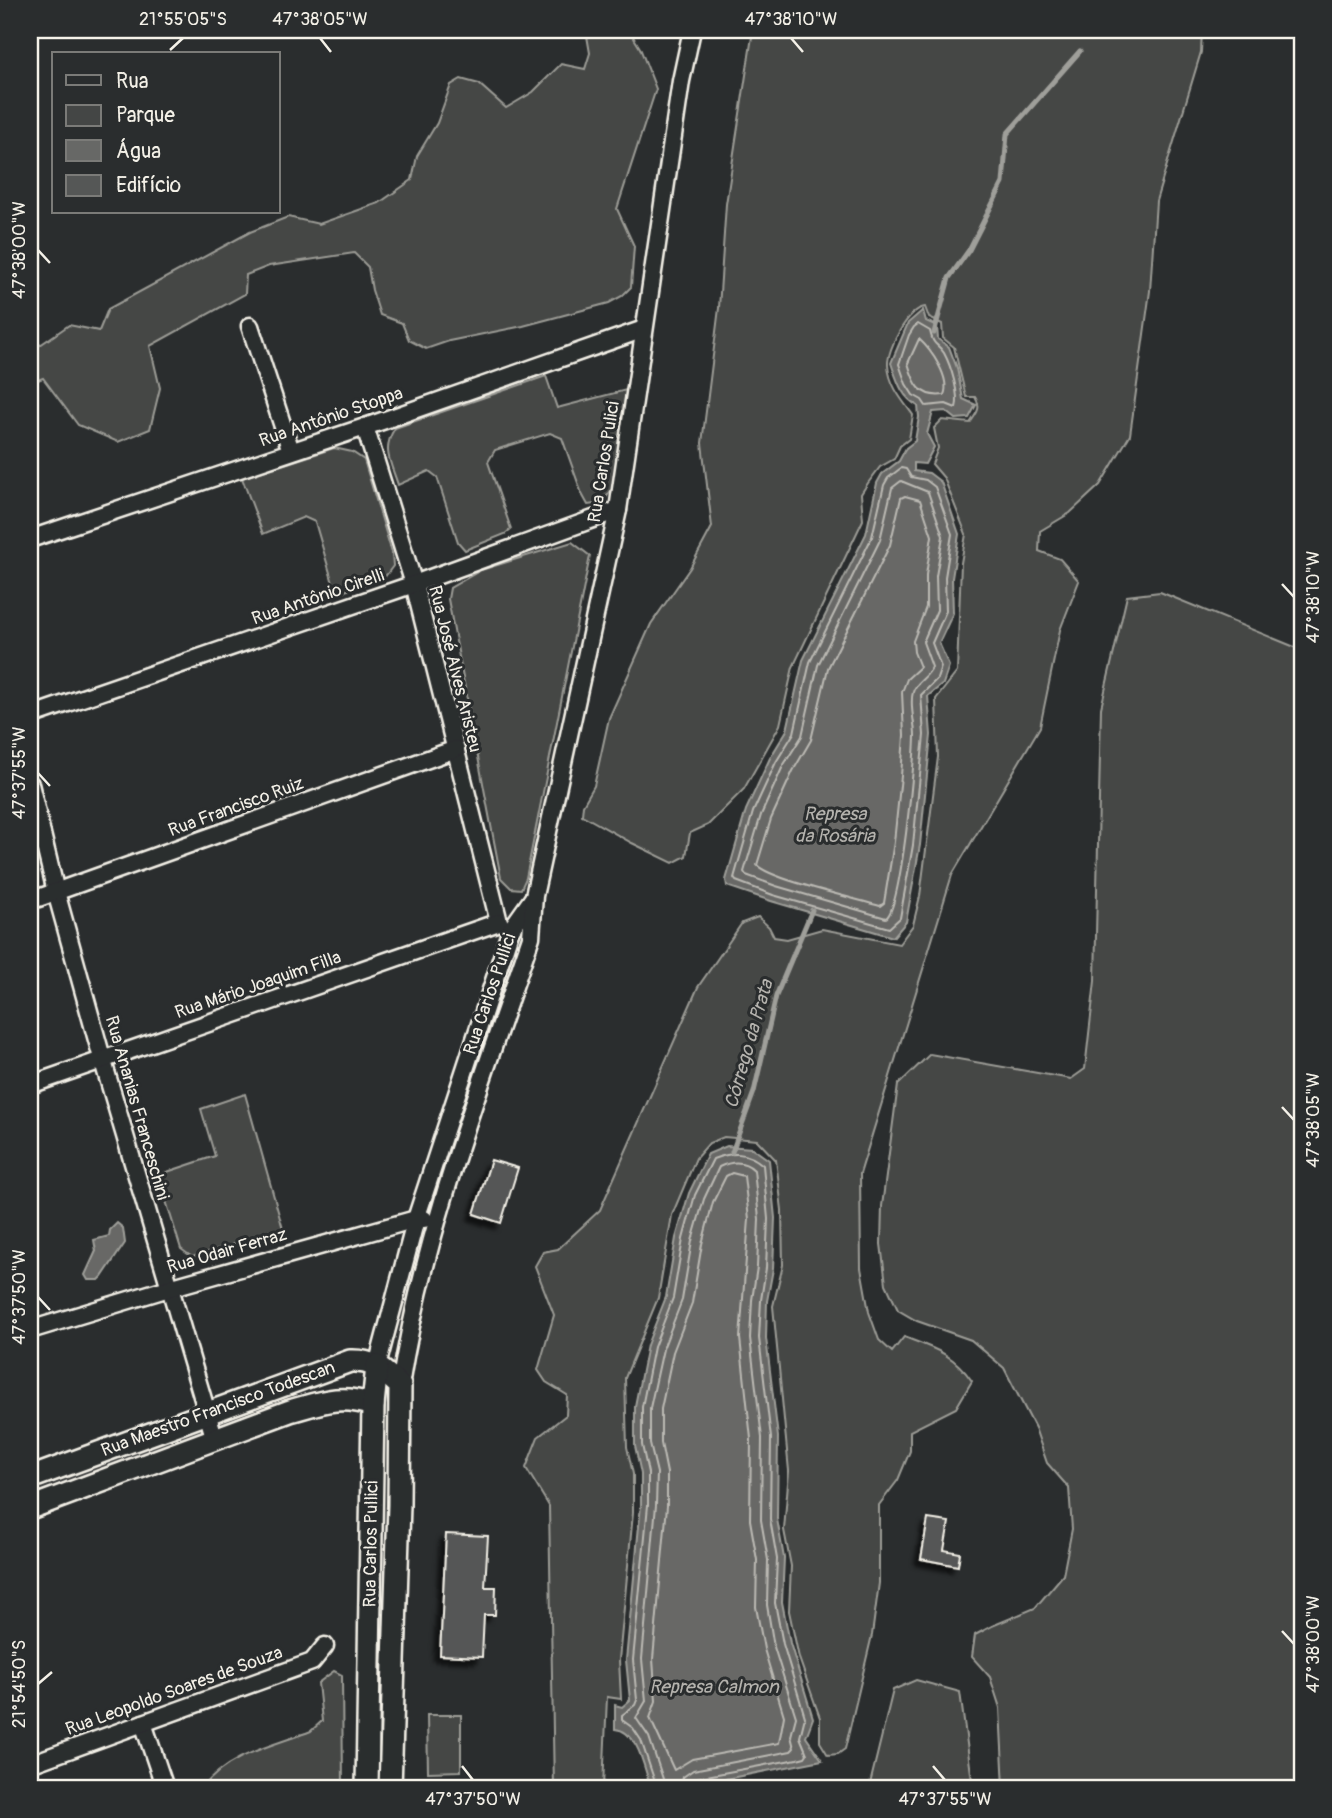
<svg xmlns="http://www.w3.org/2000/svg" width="1332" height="1818" font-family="Pangolin,sans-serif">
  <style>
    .green { fill: #444645; stroke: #9c9c96; stroke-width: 2 }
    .water { fill: #676866; stroke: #9f9f9a; stroke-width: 2 }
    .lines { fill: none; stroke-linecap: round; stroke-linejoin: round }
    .shore { stroke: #bcbab4; stroke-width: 2 }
    .stream { stroke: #9f9f9a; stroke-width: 5 }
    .building { fill: #555756; stroke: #f4f1e8; stroke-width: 2; filter: url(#shadow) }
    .minor-casing { stroke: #f4f1e8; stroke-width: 21 }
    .secondary-casing { stroke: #f4f1e8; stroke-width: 26 }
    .minor { stroke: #2a2d2e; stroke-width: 16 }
    .secondary { stroke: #2a2d2e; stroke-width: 21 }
    .ticks { fill: none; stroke: #f4f1e8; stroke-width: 2.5 }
    .labels { text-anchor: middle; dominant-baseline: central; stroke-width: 6; stroke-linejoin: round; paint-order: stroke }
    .street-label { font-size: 18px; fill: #f4f1e8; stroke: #2a2d2e }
    .water-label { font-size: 19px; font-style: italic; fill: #b5b3ae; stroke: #2a2d2e }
    .neatline { fill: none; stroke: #f4f1e8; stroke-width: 2.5 }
    .ticks-label { font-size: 18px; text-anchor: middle; fill: #f4f1e8 }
  </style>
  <defs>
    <filter id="shadow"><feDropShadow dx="-6" dy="6" stdDeviation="2" flood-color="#0009"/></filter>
  </defs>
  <rect width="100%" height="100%" fill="#2a2d2e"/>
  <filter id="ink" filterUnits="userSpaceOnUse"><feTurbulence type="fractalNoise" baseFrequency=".0143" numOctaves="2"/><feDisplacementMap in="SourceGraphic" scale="14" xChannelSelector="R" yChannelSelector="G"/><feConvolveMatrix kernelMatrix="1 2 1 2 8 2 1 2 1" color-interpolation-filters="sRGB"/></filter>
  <g filter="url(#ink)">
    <g class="green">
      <polygon points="586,30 629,30 640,48 656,89 617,209 634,246 631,287 622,296 609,303 523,326 449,341 426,349 409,340 402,323 380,315 372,290 368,267 354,253 269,266 246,275 245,294 150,346 160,388 150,429 118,442 78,425 43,378 30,383 30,352 69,325 99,331 108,309 250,232 288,217 319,224 379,203 412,180 417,156 437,123 451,85 461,79 479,84 506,108 533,92 561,64 585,69 590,53"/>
      <path d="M753,30H1202L1201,52L1156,201L1150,291L1130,435L1100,485L1070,513L1040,531L1039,551L1060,559L1079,581L1060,630L1040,727L952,875L860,1174L861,1268L869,1312L879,1340L892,1352L904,1337C933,1348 953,1353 972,1381L956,1408L910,1431V1451L898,1480L879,1505V1583L872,1635L845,1749L838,1754L828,1755L820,1742V1718L799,1658L789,1611L791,1566L784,1530L789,1471L773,1306L783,1265L782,1210L776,1160L757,1140L724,1137L709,1143L696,1158L672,1215L658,1298L625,1378L627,1447L633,1474V1513L619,1660L621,1699L607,1697L603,1787L554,1788L549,1506L526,1468L538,1437L566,1415L567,1395L546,1382L538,1370L554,1315L535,1266L543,1252L558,1249L600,1210L698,987L742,923L758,917L769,927L774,937L787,939L822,929L899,944L913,925L920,896L938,757L936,699L957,672L961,563L966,534L944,478L932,464L938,448L934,428L942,420L970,423C977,413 982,408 975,397H966L954,347L943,338L942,324L929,318L925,307C908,309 887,349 888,365C889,385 902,400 913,415L909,439L900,446L894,459L880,467L868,483L861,494L863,520L793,667L780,725L744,789L708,825L690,833L686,856L673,863L632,843L582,815L583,805L594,786L609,718L651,624L690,568L712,527L702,443L719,308L726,204Z"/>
      <path d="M546,376L557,408L626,390L615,485L602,503L588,505L582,494L562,438L550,433L495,450L488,462L511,529L505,534L465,550L458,542L437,477L429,471L398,485C391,463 381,449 395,428Z"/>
      <polygon points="334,448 352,452 364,460 392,553 393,566 384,578 342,592 335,590 315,522 304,517 263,534 242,478"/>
      <polygon points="572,542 590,556 526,878 521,889 511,888 501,878 448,599 450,588 481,570"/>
      <polygon points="1160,592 1302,650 1302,1788 1004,1788 1000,1708 990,1677 972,1657 975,1635 992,1626 1035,1608 1063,1575 1072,1529 1069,1488 1047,1463 1035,1428 1004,1368 971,1340 917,1321 898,1310 886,1284 881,1244 882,1206 898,1085 930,1054 1071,1079 1085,1069 1095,981 1101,708 1127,596"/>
      <polygon points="245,1094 283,1229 192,1257 181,1249 158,1175 215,1156 201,1109"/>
      <path d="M334,1671L342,1675L343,1788H203C226,1755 275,1745 311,1731L322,1721L318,1683Z"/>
      <polygon points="916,1680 960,1692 973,1788 869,1788 893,1690"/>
      <polygon points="427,1715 461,1715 461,1771 428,1772"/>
    </g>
    <g class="water">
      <path d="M923,310L926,321L937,326L938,339L949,347L957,368L963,399L976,405L969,418L956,419L946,411L933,412L927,434L934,447L925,464L914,463V471L929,473L941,482L959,534L952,578L953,613L939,643L949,666L943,684L928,696L931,735L920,845L906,922L893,937L771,901L727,886L726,880L746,810L770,758L787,730L803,660L866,534L877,483L882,474L899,461L906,448L915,441L919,417L918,406C901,397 897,380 891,363L908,323Z"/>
      <path d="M727,1146L752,1148L769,1160L775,1218L773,1269L767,1301L766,1338L778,1437L777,1519L784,1558L782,1602L790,1643L813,1718L806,1737L822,1760L680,1788H651C644,1769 639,1731 615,1729V1705L622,1707L630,1700L626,1660L641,1505V1474L635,1446V1406L647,1345L666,1297L676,1238L689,1193L708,1154Z"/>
      <polygon points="117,1223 123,1228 125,1243 102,1277 99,1280 88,1280 85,1275 96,1251 94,1240 109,1236 110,1230"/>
    </g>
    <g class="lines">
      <g class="shore">
        <path d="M918,324L930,331C934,348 937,342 944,353C951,366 960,395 956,408L946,404L926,406L922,400L913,395L906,384L899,364L909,335L914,327Z"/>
        <path d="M919,339C931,350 951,378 944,395C920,398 914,384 908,363Z"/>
        <polygon points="901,468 906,469 911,477 926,480 935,487 952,534 945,577 946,611 932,643 941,667 937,679 921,695 924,735 913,845 900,918 889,928 773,895 736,881 734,878 753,812 776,762 794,733 810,662 872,537 884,485 888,478"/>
        <path d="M901,481L928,492L943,536L936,576L937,610L923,642L932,667C928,678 916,681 913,692C909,705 915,722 915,735C915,760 901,909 886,918L776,886L746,875L744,872L761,815L783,766L802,736L818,665L880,540L892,488Z"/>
        <path d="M905,496L920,500L932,536L926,575V607L913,641L914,652L920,667L907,679L902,692L904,735L901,776L894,842L884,903L880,906C857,899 769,879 757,865L771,819L793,771L811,740L828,668L890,545L901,498Z"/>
        <polygon points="732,1173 744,1176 749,1219 740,1338 751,1439 750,1520 757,1560 756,1607 764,1649 784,1716 779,1743 692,1759 674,1770 650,1718 656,1701 653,1659 667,1506 667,1473 661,1443 661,1409 673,1352 692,1303 702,1244 713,1202 726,1176"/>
        <path d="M657,1788L641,1740L633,1728L622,1720V1715L635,1705L637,1700L633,1660L648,1505V1473L642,1445V1407L654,1347L673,1298L683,1239L695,1195L713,1159C732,1152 747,1151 763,1165L768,1219L766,1268L761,1300L759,1338L771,1438L770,1519L777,1559L775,1603L783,1644L805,1717L800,1737L807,1754L805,1757L797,1759L696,1778L691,1782L690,1788"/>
        <path d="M666,1788L649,1737L636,1718L646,1701L642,1659L656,1505L657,1473L650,1444V1408L663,1349L682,1300L692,1241L704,1199L719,1167C732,1161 744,1160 754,1170L759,1219L757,1267L752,1300L750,1338L762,1438L761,1520L768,1560L767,1605L774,1647L796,1717L791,1736L794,1748L791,1751L693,1770L683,1777L681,1788"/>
      </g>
      <g class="stream">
        <polyline points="934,333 949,278 969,250 1003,183 1007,134 1080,51"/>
        <polyline points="732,1152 754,1092 776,996 812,910"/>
      </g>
    </g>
    <g class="building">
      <polygon points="491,1160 518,1168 501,1223 474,1214"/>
      <polygon points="928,1519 949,1522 944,1550 960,1553 958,1566 921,1559"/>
      <polygon points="446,1534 488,1536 485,1587 496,1587 495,1615 484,1615 482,1657 440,1655"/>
    </g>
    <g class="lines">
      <defs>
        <g id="minor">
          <polyline points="250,326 291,451"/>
          <polyline points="365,427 414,584 499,922"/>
          <polyline points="30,539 365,427 644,329"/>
          <polyline points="30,716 414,584 618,510"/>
          <polyline points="30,784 56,892 102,1058 215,1440"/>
          <polyline points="30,901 456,749"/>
          <polyline points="30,1085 499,922"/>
          <polyline points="30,1330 169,1288 416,1219 424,1219"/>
          <polyline points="377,1366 416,1219 511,929 533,898"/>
          <path d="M400,1386C424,1232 481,1085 531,937L534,896L618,510L681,81L692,30"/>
          <polyline points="143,1723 165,1788"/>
          <polyline points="30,1764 312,1662 325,1646"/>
        </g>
        <g id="secondary">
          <path d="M30,1478L350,1361C375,1360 382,1370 400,1386L399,1505L390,1788"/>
          <path d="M30,1508L290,1411C322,1402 340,1394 373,1405"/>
          <polyline points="367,1788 373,1405 377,1366"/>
        </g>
      </defs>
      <use href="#minor" class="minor-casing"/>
      <use href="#secondary" class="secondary-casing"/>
      <use href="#minor" class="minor"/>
      <use href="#secondary" class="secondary"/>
    </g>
  </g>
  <path class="ticks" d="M320,38L331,52M791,38L803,52M170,50L183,38M38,250L50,263M1282,584L1294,597M38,773L50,786M1282,1107L1294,1120M38,1297L50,1310M1282,1631L1294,1644M38,1684L52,1672M462,1766L473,1780M933,1766L945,1780"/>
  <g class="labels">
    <g class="street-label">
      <text transform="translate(331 417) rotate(-19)">Rua Antônio Stoppa</text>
      <text transform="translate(604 462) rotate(-81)">Rua Carlos Pulici</text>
      <text transform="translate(318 597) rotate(-19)">Rua Antônio Cirelli</text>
      <text transform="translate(455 669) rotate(76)">Rua José Alves Aristeu</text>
      <text transform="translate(236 807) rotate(-20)">Rua Francisco Ruiz</text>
      <text transform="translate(258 985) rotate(-19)">Rua Mário Joaquim Filla</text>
      <text transform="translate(490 994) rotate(-71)">Rua Carlos Pullici</text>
      <text transform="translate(137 1108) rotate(74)">Rua Ananias Franceschini</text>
      <text transform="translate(227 1251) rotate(-16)">Rua Odair Ferraz</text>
      <text transform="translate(218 1409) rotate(-20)">Rua Maestro Francisco Todescan</text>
      <text transform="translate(371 1544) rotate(-89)">Rua Carlos Pullici</text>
      <text transform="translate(174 1691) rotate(-20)">Rua Leopoldo Soares de Souza</text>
    </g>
    <g class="water-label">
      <text x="835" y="814">Represa<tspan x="835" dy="22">da Rosária</tspan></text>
      <text transform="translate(749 1044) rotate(-74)">Córrego da Prata</text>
      <text x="714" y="1687">Represa Calmon</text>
    </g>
  </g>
  <rect width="1332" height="1818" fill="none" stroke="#2a2d2e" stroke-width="77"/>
  <rect x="52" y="52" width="228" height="161" fill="#2a2d2e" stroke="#7b7b78" stroke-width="2"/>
  <rect x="66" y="75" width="35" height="10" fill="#2a2d2e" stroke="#7b7b78" stroke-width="2"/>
  <text x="116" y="88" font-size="21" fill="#f4f1e8">Rua</text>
  <rect x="66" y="105" width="35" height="21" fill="#444645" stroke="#7b7b78" stroke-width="2"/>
  <text x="116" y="122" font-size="21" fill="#f4f1e8">Parque</text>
  <rect x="66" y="140" width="35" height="21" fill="#676866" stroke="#7b7b78" stroke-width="2"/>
  <text x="116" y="158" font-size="21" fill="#f4f1e8">Água</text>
  <rect x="66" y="175" width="35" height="21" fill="#555756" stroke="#7b7b78" stroke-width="2"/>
  <text x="116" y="192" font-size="21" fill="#f4f1e8">Edifício</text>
  <rect x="38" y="38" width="1256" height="1742" class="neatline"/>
  <g class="ticks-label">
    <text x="183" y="25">21°55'05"S</text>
    <text x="320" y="25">47°38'05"W</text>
    <text x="791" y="25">47°38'10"W</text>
    <text transform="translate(19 250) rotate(-90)" y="6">47°38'00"W</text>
    <text transform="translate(1313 597) rotate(-90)" y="6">47°38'10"W</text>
    <text transform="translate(19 773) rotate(-90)" y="6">47°37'55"W</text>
    <text transform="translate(1313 1120) rotate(-90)" y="6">47°38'05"W</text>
    <text transform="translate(19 1297) rotate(-90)" y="6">47°37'50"W</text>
    <text transform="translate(1313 1644) rotate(-90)" y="6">47°38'00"W</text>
    <text transform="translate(19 1684) rotate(-90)" y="6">21°54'50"S</text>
    <text x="473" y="1805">47°37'50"W</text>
    <text x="945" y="1805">47°37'55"W</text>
  </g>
</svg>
